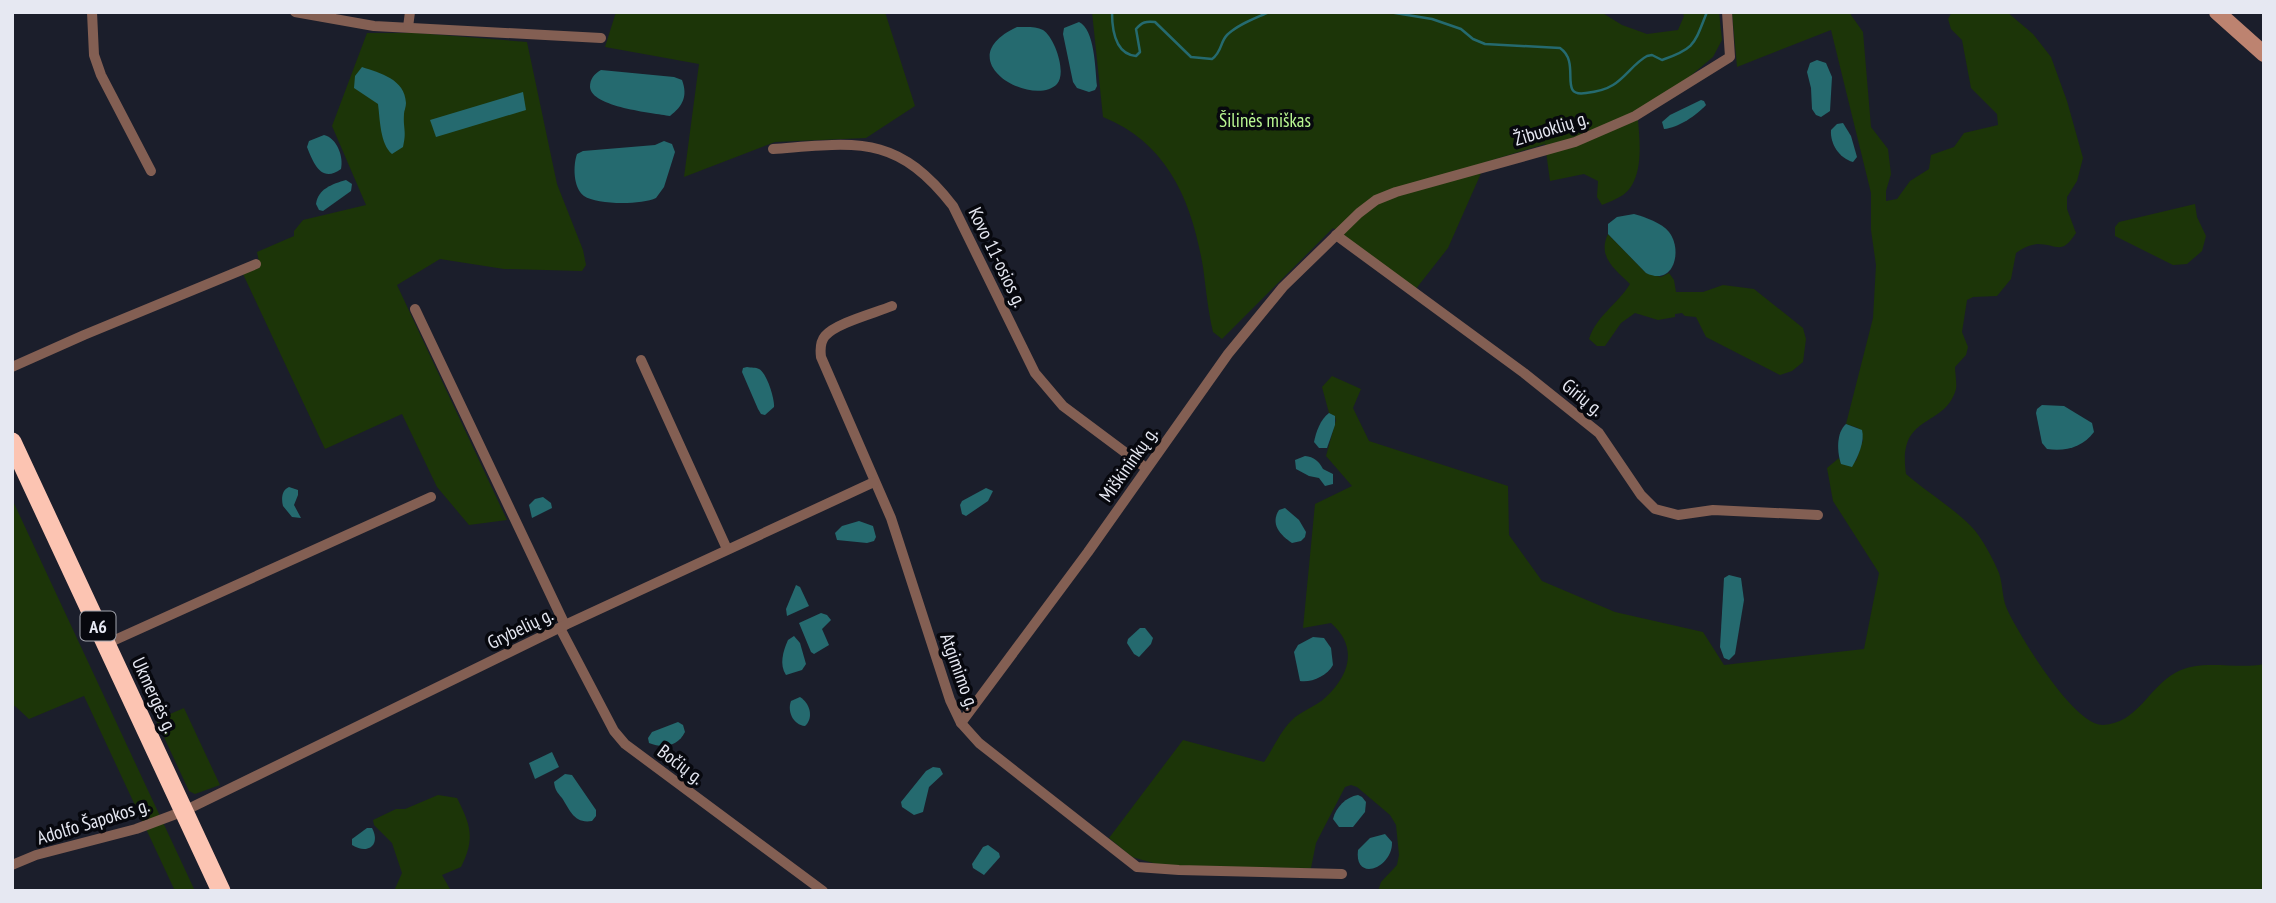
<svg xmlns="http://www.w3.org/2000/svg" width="2276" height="903" font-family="'PT Sans Narrow',sans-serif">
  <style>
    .green { fill: #1c3508 }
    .water { fill: #256a6f }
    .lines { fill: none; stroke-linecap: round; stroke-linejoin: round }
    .stream { stroke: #256a6f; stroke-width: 2.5 }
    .street { stroke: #835f53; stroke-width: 10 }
    .secondary { stroke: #bd8370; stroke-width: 16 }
    .highway { stroke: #fcc4b2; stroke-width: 19 }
    .labels { text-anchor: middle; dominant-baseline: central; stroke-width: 7; stroke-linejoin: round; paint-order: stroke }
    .shield { fill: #07080e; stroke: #a3a5ae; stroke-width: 2 }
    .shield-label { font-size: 18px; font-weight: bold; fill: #e6e8f2 }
    .park-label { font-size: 19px; fill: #baf792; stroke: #07080e }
    .street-label { font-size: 19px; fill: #e6e8f2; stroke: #07080e }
  </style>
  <rect width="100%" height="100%" fill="#1b1e2b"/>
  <g class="green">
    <polygon points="616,12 885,12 915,106 866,138 775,142 684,177 699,64 605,47"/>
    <path d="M1092,12H1601L1622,25L1647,34L1678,30L1684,16L1682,12H1719L1722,40L1713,57L1638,120C1640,143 1644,180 1623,195C1617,199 1609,202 1602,205L1597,197L1598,181L1584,174L1550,181L1545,144L1486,162L1448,248L1415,290L1333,228L1222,339L1213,332C1208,311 1206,289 1203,267C1192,202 1168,143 1103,117Z"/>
    <path d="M1732,12H1851V15L1863,32L1871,127L1888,149L1891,174L1886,191V201L1897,199L1910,181L1929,169L1931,155L1954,147L1964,133L1998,125L1997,114L1971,88L1962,40L1951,29L1948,19L1952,12H2007L2033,34L2051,57L2067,101L2083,158L2077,181L2067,197V209L2076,233C2061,256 2058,244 2037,244C2029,245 2023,248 2016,253L2011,279L1997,296L1973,297L1967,300L1962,332L1968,347L1966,355L1955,367C1955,373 1957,383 1956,389C1945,429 1897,412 1906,474C1926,492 1965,515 1979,536C1986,546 1994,561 1999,573C2003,585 2002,598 2007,609C2019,635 2074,726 2103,725C2138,723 2148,688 2175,673C2201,658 2236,670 2264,664V891H1378L1381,882L1397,865L1399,855L1396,825L1390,815L1357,787L1351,785L1345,787L1316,843L1311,868L1167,867L1132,857L1109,838L1183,740L1264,762C1273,749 1280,732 1291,721C1300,711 1316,707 1326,697C1350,674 1358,647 1331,623L1303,628L1315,504L1352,486L1326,456L1336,420L1334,416L1329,413L1322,387L1332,376L1361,389L1353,408L1369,441L1508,486L1509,535L1542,581L1615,612L1703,632L1724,665L1864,649L1879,573L1833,501L1827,468L1839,458L1841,464L1856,461L1863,440L1858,428L1846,424L1873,318L1876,265L1871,230V193L1831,30L1737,67Z"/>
    <polygon points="367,33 417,33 527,42 557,184 583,250 586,265 582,271 504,269 440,259 397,285 507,520 469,525 437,487 402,414 325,449 243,274 260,267 257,252 294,236 294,231 303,220 366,205 332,126"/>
    <polygon points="2195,204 2197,217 2206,236 2202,251 2187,264 2173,265 2115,236 2115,227 2119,222"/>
    <path d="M1608,234L1646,273L1661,277L1669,273L1674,280L1676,292H1703L1723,285L1754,289L1803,328L1806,339L1803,362L1792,371L1780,375L1706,337L1696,317L1685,316L1682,313L1675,314V317L1658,320L1635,313L1621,323L1605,346H1597L1589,339C1597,315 1617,305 1630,284C1615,269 1597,257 1608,234Z"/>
    <polygon points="12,499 195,891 175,891 84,696 29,719 15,706 12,707"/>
    <polygon points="184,708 220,785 195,794 189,791 156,720"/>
    <path d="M438,795L457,798C470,824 476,838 461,867L442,875L451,891H394L402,873L392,843L374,825L373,820L396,809H405Z"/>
  </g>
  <g class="water">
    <path d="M1079,22C1095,30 1095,68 1097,86L1095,90L1089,92L1077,88L1073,82L1063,34L1064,28Z"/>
    <path d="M1017,27C1025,27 1036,26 1043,30C1055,38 1067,73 1057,84C1033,109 946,60 1017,27Z"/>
    <polygon points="1817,60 1826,63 1832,77 1830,111 1821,117 1816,115 1812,109 1811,88 1807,72 1810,63"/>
    <path d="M362,67C380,73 405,79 406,103C406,107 404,111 404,114C403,129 407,131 403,147L392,154C380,144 380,119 378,104L354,88L355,76Z"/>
    <path d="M601,70L674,77L682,80C688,96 683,106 670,116C653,113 591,107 590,87C590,79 594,74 601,70Z"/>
    <polygon points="523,92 526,110 436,137 430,120"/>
    <path d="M1701,100L1704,101L1706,105C1697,115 1678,128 1664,129L1662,122L1670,115Z"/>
    <path d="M1843,123L1851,136L1857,157L1853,162C1839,158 1830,144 1831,130L1837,124Z"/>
    <path d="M324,135C337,138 344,157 341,169C321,184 313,162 307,147L309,141Z"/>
    <path d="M664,141L672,144L675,152L664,187L656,198C641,205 597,205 584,196C573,188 573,165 577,154L583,151L655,145Z"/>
    <path d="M346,180L352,184L351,191L323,211L319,210L316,204C318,189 332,184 346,180Z"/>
    <path d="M1634,214C1645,217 1662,223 1669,232C1683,250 1674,287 1646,273L1608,234V224L1617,217Z"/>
    <path d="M747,367C751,368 756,367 759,369C767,373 775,400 774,407L765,415L761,414L758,409L742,372L743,368Z"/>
    <path d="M2042,405L2064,406L2092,423L2094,432C2083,447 2065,452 2047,449L2042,443L2036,413L2037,409Z"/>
    <path d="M1329,413L1335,416V425L1327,448H1319L1314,442C1316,432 1320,420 1329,413Z"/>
    <path d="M1846,424L1862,430C1865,441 1858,457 1852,467L1841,464C1837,452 1836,433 1846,424Z"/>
    <path d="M1305,456C1314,457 1319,461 1323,469L1333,474V484L1325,486L1319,478L1309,476L1296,469L1295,460Z"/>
    <path d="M289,487L298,490V495L294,505L301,518L292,517L283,506C281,498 282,490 289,487Z"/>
    <polygon points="986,488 993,491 988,501 966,516 962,514 960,505 962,501"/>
    <polygon points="543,497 551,503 552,508 532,518 529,505 535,499"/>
    <path d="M1285,508L1299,520L1306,532L1305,537L1301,541L1292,543C1280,535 1270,524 1279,510Z"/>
    <polygon points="859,521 873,526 876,537 874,541 867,543 837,540 835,533 842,526"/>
    <polygon points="1729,575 1741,578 1744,600 1735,654 1729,660 1724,658 1720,647 1724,578"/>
    <polygon points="796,585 800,587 809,606 787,616 786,609"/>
    <polygon points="821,613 827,615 831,620 822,629 829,645 814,654 811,652 799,623"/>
    <polygon points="1140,628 1145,628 1153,638 1151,644 1139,657 1134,654 1127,643 1128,639"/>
    <path d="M794,636L800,643L806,664L802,670L786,675C779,665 783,651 788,640Z"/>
    <path d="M1313,637L1324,638L1331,648L1333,665C1327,676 1311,683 1300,681L1294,652L1298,645Z"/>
    <path d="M800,697C810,703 814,718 805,726C793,725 787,711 791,701Z"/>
    <path d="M678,722L683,725L685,732C678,746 664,749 649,743L648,738L652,732Z"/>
    <polygon points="552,752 559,767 535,779 529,763"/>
    <polygon points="933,767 940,768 943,774 929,787 923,812 914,815 902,807 901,802 926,771"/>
    <path d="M565,774L572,775L596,810V816L592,821C574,824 570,810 562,798C557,792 555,790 554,782Z"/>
    <path d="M1358,795L1362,797L1366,802L1365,812L1353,827H1339L1333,819C1336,807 1346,797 1358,795Z"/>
    <path d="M367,828H372C381,845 368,855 352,845V839Z"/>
    <path d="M1385,834L1392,842C1393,868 1354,883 1358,850L1370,838Z"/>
    <polygon points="988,845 999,853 1000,857 984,875 973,868 972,864 983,847"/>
  </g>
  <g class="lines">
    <g class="stream">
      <path d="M1112,12C1112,29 1115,54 1136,56L1140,52L1136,29C1142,22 1146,21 1155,22L1191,57L1212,59C1222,52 1220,42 1227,35C1238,24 1256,18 1269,12"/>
      <path d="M1389,12L1432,19L1461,29L1473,39L1485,44L1560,48C1582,63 1557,98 1586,93C1595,92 1605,90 1613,85C1626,77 1634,63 1647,56L1652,55L1662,60C1696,48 1694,44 1707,12"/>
    </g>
    <g class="street">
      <polyline points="92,12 94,55 101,75 151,171"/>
      <polyline points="295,12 374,26 601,38"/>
      <polyline points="408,27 410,12"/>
      <path d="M773,149C857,143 896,133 953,206L1035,373L1063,406L1146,468"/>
      <polyline points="1336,235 1524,373 1599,433 1641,495 1655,509 1678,515 1713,510 1818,515"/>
      <path d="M892,306C875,313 836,323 825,336C820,342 820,349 821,357L891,518L950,700L961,723L979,743L1137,867L1179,870L1342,874"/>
      <polyline points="415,309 565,625"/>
      <polyline points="641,360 727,549"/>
      <polyline points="12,367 84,335 256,264"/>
      <polyline points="560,628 614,731 625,744 823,891"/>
      <polyline points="106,644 431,497"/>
      <polyline points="961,723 1088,552 1228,354 1283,287 1359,213 1376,200 1396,192 1575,142 1635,116 1730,57 1727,12"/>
      <polyline points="12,865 36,855 136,829 184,811 565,625 874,482"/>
    </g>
    <polyline class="secondary" points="2217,12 2264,54"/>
    <polyline class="highway" points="12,442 221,891"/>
  </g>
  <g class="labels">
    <rect class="shield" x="80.5" y="611.5" width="35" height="29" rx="5"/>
    <g class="shield-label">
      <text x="98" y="626">A6</text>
    </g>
    <g class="park-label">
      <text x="1265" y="120">Šilinės miškas</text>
    </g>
    <g class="street-label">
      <text transform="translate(1551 128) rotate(-17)">Žibuoklių g.</text>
      <text transform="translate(998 257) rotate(64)">Kovo 11-osios g.</text>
      <text transform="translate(1583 397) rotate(39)">Girių g.</text>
      <text transform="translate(1128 464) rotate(-55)">Miškininkų g.</text>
      <text transform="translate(520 628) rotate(-26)">Grybelių g.</text>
      <text transform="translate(960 671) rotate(70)">Atgimimo g.</text>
      <text transform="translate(155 695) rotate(65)">Ukmergės g.</text>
      <text transform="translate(681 764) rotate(37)">Bočių g.</text>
      <text transform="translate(93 821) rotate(-17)">Adolfo Šapokos g.</text>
    </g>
  </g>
  <rect width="2276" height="903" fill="none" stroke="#e6e8f2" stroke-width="28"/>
</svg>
